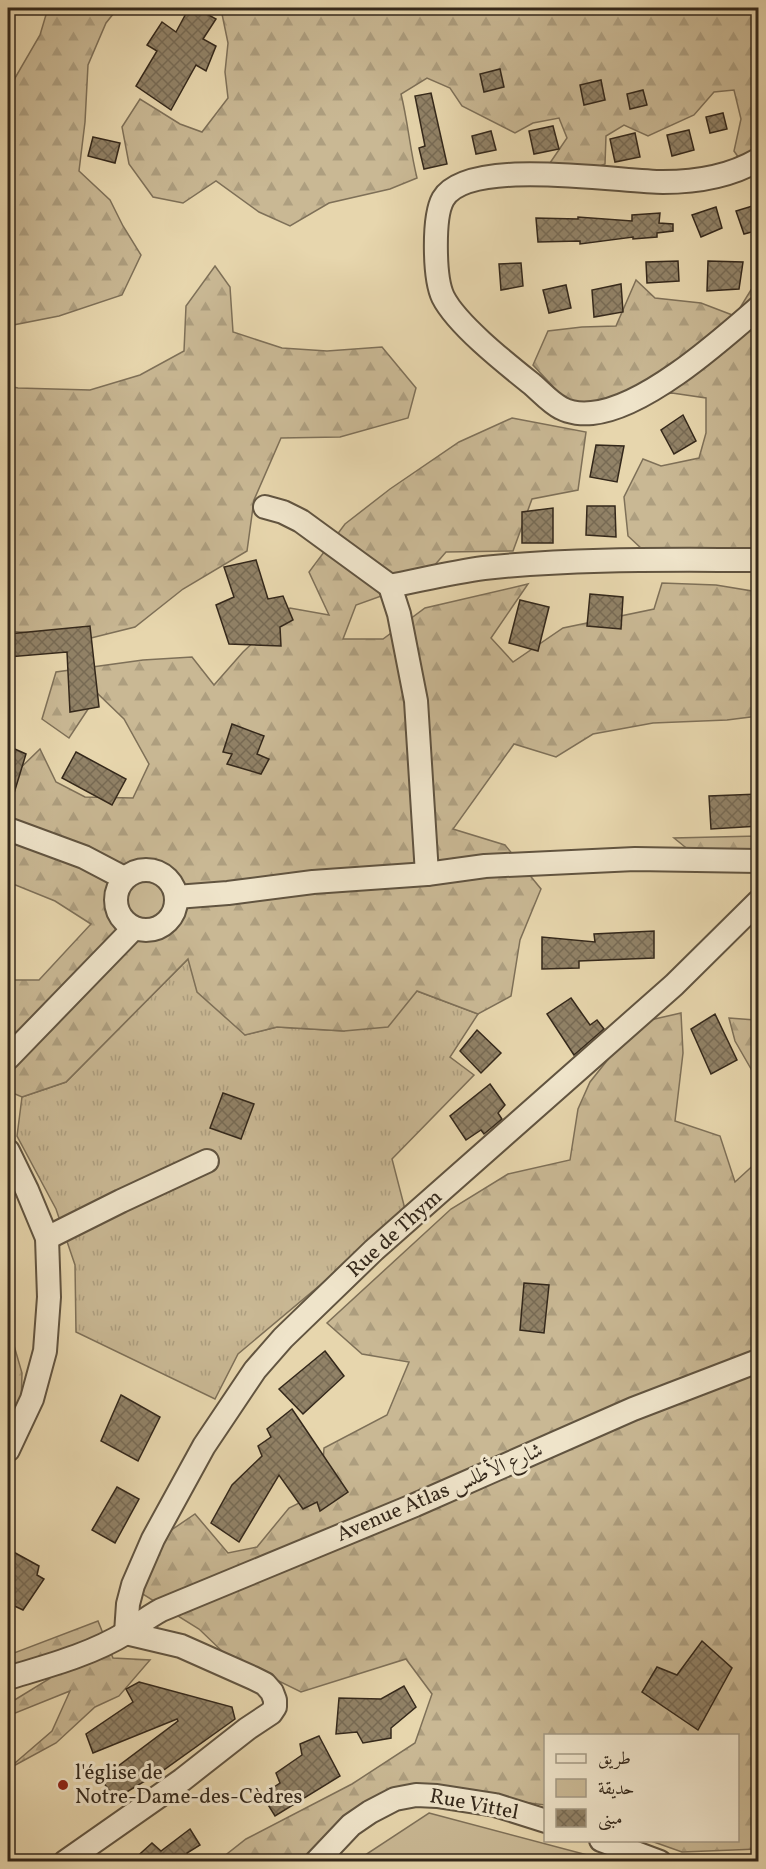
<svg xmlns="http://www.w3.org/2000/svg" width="766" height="1869" font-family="Vollkorn,Amiri,serif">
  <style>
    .grass { fill: url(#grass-tufts); stroke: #7e7058; stroke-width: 1.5 }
    .forest { fill: url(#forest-firs); stroke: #7e7058; stroke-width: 1.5 }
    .park { fill: #c9b894; stroke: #7e7058; stroke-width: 1.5 }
    .building { fill: url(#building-cross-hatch); stroke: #34281b; stroke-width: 1.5 }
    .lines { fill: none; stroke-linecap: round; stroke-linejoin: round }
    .minor-casing { stroke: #615440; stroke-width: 26 }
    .minor { stroke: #efe4ca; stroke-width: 22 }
    .poi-dot { fill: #8f2418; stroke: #efe4ca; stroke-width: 2 }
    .labels { text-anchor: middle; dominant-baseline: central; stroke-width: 6; stroke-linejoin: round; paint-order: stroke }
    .street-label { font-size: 21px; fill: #34281b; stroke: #efe4ca }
    .poi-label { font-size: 21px; fill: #34281b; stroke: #efe4ca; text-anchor: start }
  </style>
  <defs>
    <pattern id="grass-tufts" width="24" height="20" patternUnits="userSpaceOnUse" patternTransform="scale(1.5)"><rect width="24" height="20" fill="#c9b894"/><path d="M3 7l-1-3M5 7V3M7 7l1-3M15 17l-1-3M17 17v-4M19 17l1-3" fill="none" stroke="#ad9e7f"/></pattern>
    <pattern id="forest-firs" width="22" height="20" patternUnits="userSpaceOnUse" patternTransform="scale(1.5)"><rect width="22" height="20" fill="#c9b894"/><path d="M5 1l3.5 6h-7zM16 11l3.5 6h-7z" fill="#ad9e7f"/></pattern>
    <pattern id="building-cross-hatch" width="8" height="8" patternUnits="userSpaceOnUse" patternTransform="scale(1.5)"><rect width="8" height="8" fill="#918267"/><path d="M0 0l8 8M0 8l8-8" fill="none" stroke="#776a54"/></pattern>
  </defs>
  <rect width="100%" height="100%" fill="#e7d6ad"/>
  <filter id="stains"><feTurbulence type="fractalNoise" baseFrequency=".00333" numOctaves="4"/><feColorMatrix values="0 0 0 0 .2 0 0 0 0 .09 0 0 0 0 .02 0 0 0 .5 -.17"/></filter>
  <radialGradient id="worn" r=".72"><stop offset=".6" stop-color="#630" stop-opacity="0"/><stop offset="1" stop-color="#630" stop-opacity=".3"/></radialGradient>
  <polygon class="grass" points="188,959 245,1035 277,1027 344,1031 417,991 478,1014 450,1057 474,1075 392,1159 406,1213 238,1354 215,1399 76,1332 75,1265 56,1209 17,1136 22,1097 66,1082"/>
  <g class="forest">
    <polygon points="48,8 118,8 106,23 88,65 85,122 79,171 110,200 123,226 141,255 122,295 59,316 8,326 8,90 40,35"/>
    <path d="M214,8H758V160L743,164L734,151L741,119L734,90L714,92L694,115L648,136L624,125L606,136L605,164L580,174L550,163L567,138L559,118L533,123L515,133L462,106L450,88L427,78L401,94C408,122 410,150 417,178L390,189L329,203L290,226L259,212L216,181L183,203L153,197L129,164L122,127L140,99L180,124L202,132L228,98L225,72L228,43L222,14Z"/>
    <polygon points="756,265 758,266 758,552 642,549 628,536 624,497 643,459 661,466 699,458 706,433 706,398 672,393 636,399 587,411 561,395 533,365 548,331 582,327 616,326 636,280 655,298 701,303 735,316 754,285"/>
    <polygon points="215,266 230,287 233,332 282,348 327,351 382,347 416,388 408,418 340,437 281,438 254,500 247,551 183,589 135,627 91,638 8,631 8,386 18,388 90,390 140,375 184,351 186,306"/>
    <polygon points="512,418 586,432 578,490 532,499 513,551 446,552 420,582 356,605 343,639 383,639 425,608 528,584 491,638 513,662 563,628 654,609 662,583 716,585 758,592 758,716 727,720 653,723 593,734 556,757 514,744 453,829 505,845 541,889 520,940 511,996 478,1014 417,991 388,1027 344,1031 277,1027 245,1035 197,992 188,959 66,1082 22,1097 8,1091 8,980 39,980 91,924 55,901 8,882 8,780 40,749 56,782 85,797 133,798 149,764 124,719 98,694 69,738 42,719 56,672 143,660 192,657 214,685 243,652 290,608 329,615 309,572 345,524 390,489 459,442"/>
    <polygon points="758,836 758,856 695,855 674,838"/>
    <polygon points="681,1013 683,1053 675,1121 720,1136 735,1182 758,1161 758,1849 682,1852 651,1841 738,1840 738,1736 546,1736 545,1805 413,1788 314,1861 218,1861 246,1839 352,1784 415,1743 432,1694 406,1659 301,1692 226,1655 199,1629 141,1593 161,1537 195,1514 228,1553 257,1547 289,1508 321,1492 324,1448 387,1415 409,1362 362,1354 327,1323 451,1209 508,1174 570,1160 578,1109 590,1082 637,1023"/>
    <polygon points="729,1018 755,1020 758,1032 758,1081 735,1041"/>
    <polygon points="8,1331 11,1335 22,1373 21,1407 8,1413"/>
    <polygon points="98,1621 113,1658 150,1660 119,1696 95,1707 56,1743 8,1769 52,1731 70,1691 8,1716 8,1704 49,1679 8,1673 8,1654 9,1655"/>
  </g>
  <g class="park">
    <circle cx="146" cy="900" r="24"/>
    <polygon points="429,1813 610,1861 356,1861"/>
  </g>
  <g class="building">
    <polygon points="189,8 196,8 216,19 203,39 216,46 206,71 196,65 171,110 136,86 157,51 147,45 162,22 176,32"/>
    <polygon points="500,69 504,87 484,92 480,74"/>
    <polygon points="601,80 605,100 584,105 580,85"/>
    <polygon points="643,90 647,105 630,109 627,94"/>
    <polygon points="431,93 447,164 424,169 419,148 425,146 415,96"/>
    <polygon points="723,113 727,129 710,133 706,117"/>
    <polygon points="553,126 559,149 534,154 529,131"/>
    <polygon points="689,130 694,150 672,156 667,135"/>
    <polygon points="491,131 496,150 476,154 472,136"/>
    <polygon points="635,133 640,157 615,162 610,139"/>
    <polygon points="93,137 120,143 115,163 88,156"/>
    <polygon points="759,204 759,230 744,234 736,211"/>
    <polygon points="716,207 722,228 701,237 692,215"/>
    <polygon points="660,213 659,223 673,224 673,231 657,233 657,237 633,239 633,237 580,244 580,241 538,242 536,218 578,219 578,217 632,221 632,215"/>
    <polygon points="678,261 679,281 647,283 646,262"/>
    <polygon points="708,261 743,262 739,289 707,291"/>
    <polygon points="521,263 523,286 501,290 499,264"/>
    <polygon points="621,284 623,312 594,317 592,290"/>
    <polygon points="566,285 571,308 549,313 543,290"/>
    <polygon points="683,415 696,441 674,454 661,430"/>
    <polygon points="596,445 624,446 617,482 590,477"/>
    <polygon points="587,506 615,506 616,537 586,535"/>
    <polygon points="553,508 553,543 522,543 522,512"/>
    <polygon points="256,560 268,599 283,596 293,620 280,627 281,646 229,644 216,605 234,597 224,567"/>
    <polygon points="590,594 623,597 621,629 587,626"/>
    <polygon points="520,600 549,607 538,651 509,643"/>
    <polygon points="90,626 99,707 70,712 67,652 8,657 8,634"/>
    <polygon points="232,724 264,736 257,754 269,759 261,774 227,764 232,754 223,752"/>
    <polygon points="8,746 26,754 11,803 8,802"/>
    <polygon points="76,752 126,779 112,805 62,778"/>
    <polygon points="759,794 759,826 711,829 709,796"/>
    <polygon points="654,931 654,958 579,961 579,968 542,969 542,937 595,942 594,934"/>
    <polygon points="571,998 590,1025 597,1020 604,1029 574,1055 547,1014"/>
    <polygon points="715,1014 737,1060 711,1074 691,1029"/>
    <polygon points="477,1030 501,1053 481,1073 460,1051"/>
    <polygon points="490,1084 505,1105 498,1113 502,1119 484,1134 481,1130 466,1140 450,1116"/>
    <polygon points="223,1093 254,1104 241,1139 210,1128"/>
    <polygon points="524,1283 549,1285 544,1333 520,1330"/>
    <polygon points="325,1351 344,1376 303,1414 279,1389"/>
    <polygon points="121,1395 160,1417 138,1461 101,1441"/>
    <polygon points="292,1409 348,1492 320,1511 317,1502 303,1509 279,1475 239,1542 211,1523 232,1485 262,1456 258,1446 271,1437 267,1429"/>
    <polygon points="117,1487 139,1499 115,1543 92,1530"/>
    <polygon points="8,1549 39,1566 37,1575 44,1579 23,1610 8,1603"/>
    <polygon points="702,1641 732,1668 698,1730 642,1692 657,1667 677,1675"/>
    <polygon points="139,1682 232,1707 235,1719 165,1769 115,1799 101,1779 178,1721 177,1719 93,1753 86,1734 133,1702 126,1689"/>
    <polygon points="404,1686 416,1707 391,1728 391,1738 363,1743 357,1732 336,1734 339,1698 381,1699"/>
    <polygon points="319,1736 340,1776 275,1816 262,1795 280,1783 276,1773 302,1755 300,1744"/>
    <polygon points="190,1829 200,1845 187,1853 189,1862 131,1862 152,1843 161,1851"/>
  </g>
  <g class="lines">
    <defs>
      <g id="minor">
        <path d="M758,160C729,177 696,182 663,182C619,182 468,156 443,199C433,217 434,278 443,297C457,325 508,365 533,385C542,393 551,403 561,408C570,413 583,414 592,413C645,408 719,342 758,308"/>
        <polyline points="265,507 283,512 301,521 390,586 399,614 416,701 427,874"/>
        <path d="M390,586C421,580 453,572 484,568C576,558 667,560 758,560"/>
        <polyline points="8,829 84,857 124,878"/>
        <circle cx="146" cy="900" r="30"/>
        <polyline points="176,897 228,893 313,882 427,874 485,866 635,859 758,861"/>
        <polyline points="8,1058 134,928"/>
        <polyline points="8,1151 27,1190 47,1238 49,1297 45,1351 32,1399 8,1450"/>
        <polyline points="47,1238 121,1201 207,1161"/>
        <polyline points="126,1633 128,1604 133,1585 153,1539 204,1446 255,1370 283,1338 374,1250 674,985 758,902"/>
        <path d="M8,1678C47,1666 90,1655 126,1633C138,1625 148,1617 161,1610L415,1505L633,1409L758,1361"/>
        <polyline points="601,1840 660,1862"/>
        <polyline points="65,1862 182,1780 247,1729 271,1713 275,1707 275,1700 272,1692 265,1684 253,1678 181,1646 126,1633"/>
        <polyline points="316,1862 351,1825 370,1812 395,1799 416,1795 437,1796 495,1805 546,1821"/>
      </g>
    </defs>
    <use href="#minor" class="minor-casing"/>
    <use href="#minor" class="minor"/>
  </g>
  <circle class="poi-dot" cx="63" cy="1785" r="6"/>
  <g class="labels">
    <g class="street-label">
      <text transform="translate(395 1234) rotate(-42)">Rue de Thym</text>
      <text transform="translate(440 1493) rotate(-23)">Avenue Atlas شارع الأطلس</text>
      <text transform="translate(474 1805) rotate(11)">Rue Vittel</text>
    </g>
    <g class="poi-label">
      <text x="75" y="1773">l'église de<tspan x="75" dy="24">Notre-Dame-des-Cèdres</tspan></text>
    </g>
  </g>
  <rect width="766" height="1869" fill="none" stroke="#e7d6ad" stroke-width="30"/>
  <rect x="9" y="9" width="748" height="1851" fill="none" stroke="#34281b" stroke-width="3"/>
  <rect x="15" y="15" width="736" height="1839" fill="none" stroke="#34281b" stroke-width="1.5"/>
  <rect x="544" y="1734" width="195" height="108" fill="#efe4ca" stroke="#a49984" stroke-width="1.5"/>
  <rect x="556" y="1754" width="30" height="9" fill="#efe4ca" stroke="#a49984" stroke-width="1.5"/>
  <text x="598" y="1764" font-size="18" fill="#34281b">طريق</text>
  <rect x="556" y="1779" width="30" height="18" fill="#c9b894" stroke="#a49984" stroke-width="1.5"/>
  <text x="598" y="1794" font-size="18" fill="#34281b">حديقة</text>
  <rect x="556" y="1809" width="30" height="18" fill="url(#building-cross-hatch)" stroke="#a49984" stroke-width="1.5"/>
  <text x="598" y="1824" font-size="18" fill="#34281b">مبنى</text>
  <rect width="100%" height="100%" filter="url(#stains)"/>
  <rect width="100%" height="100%" fill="url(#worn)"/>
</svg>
